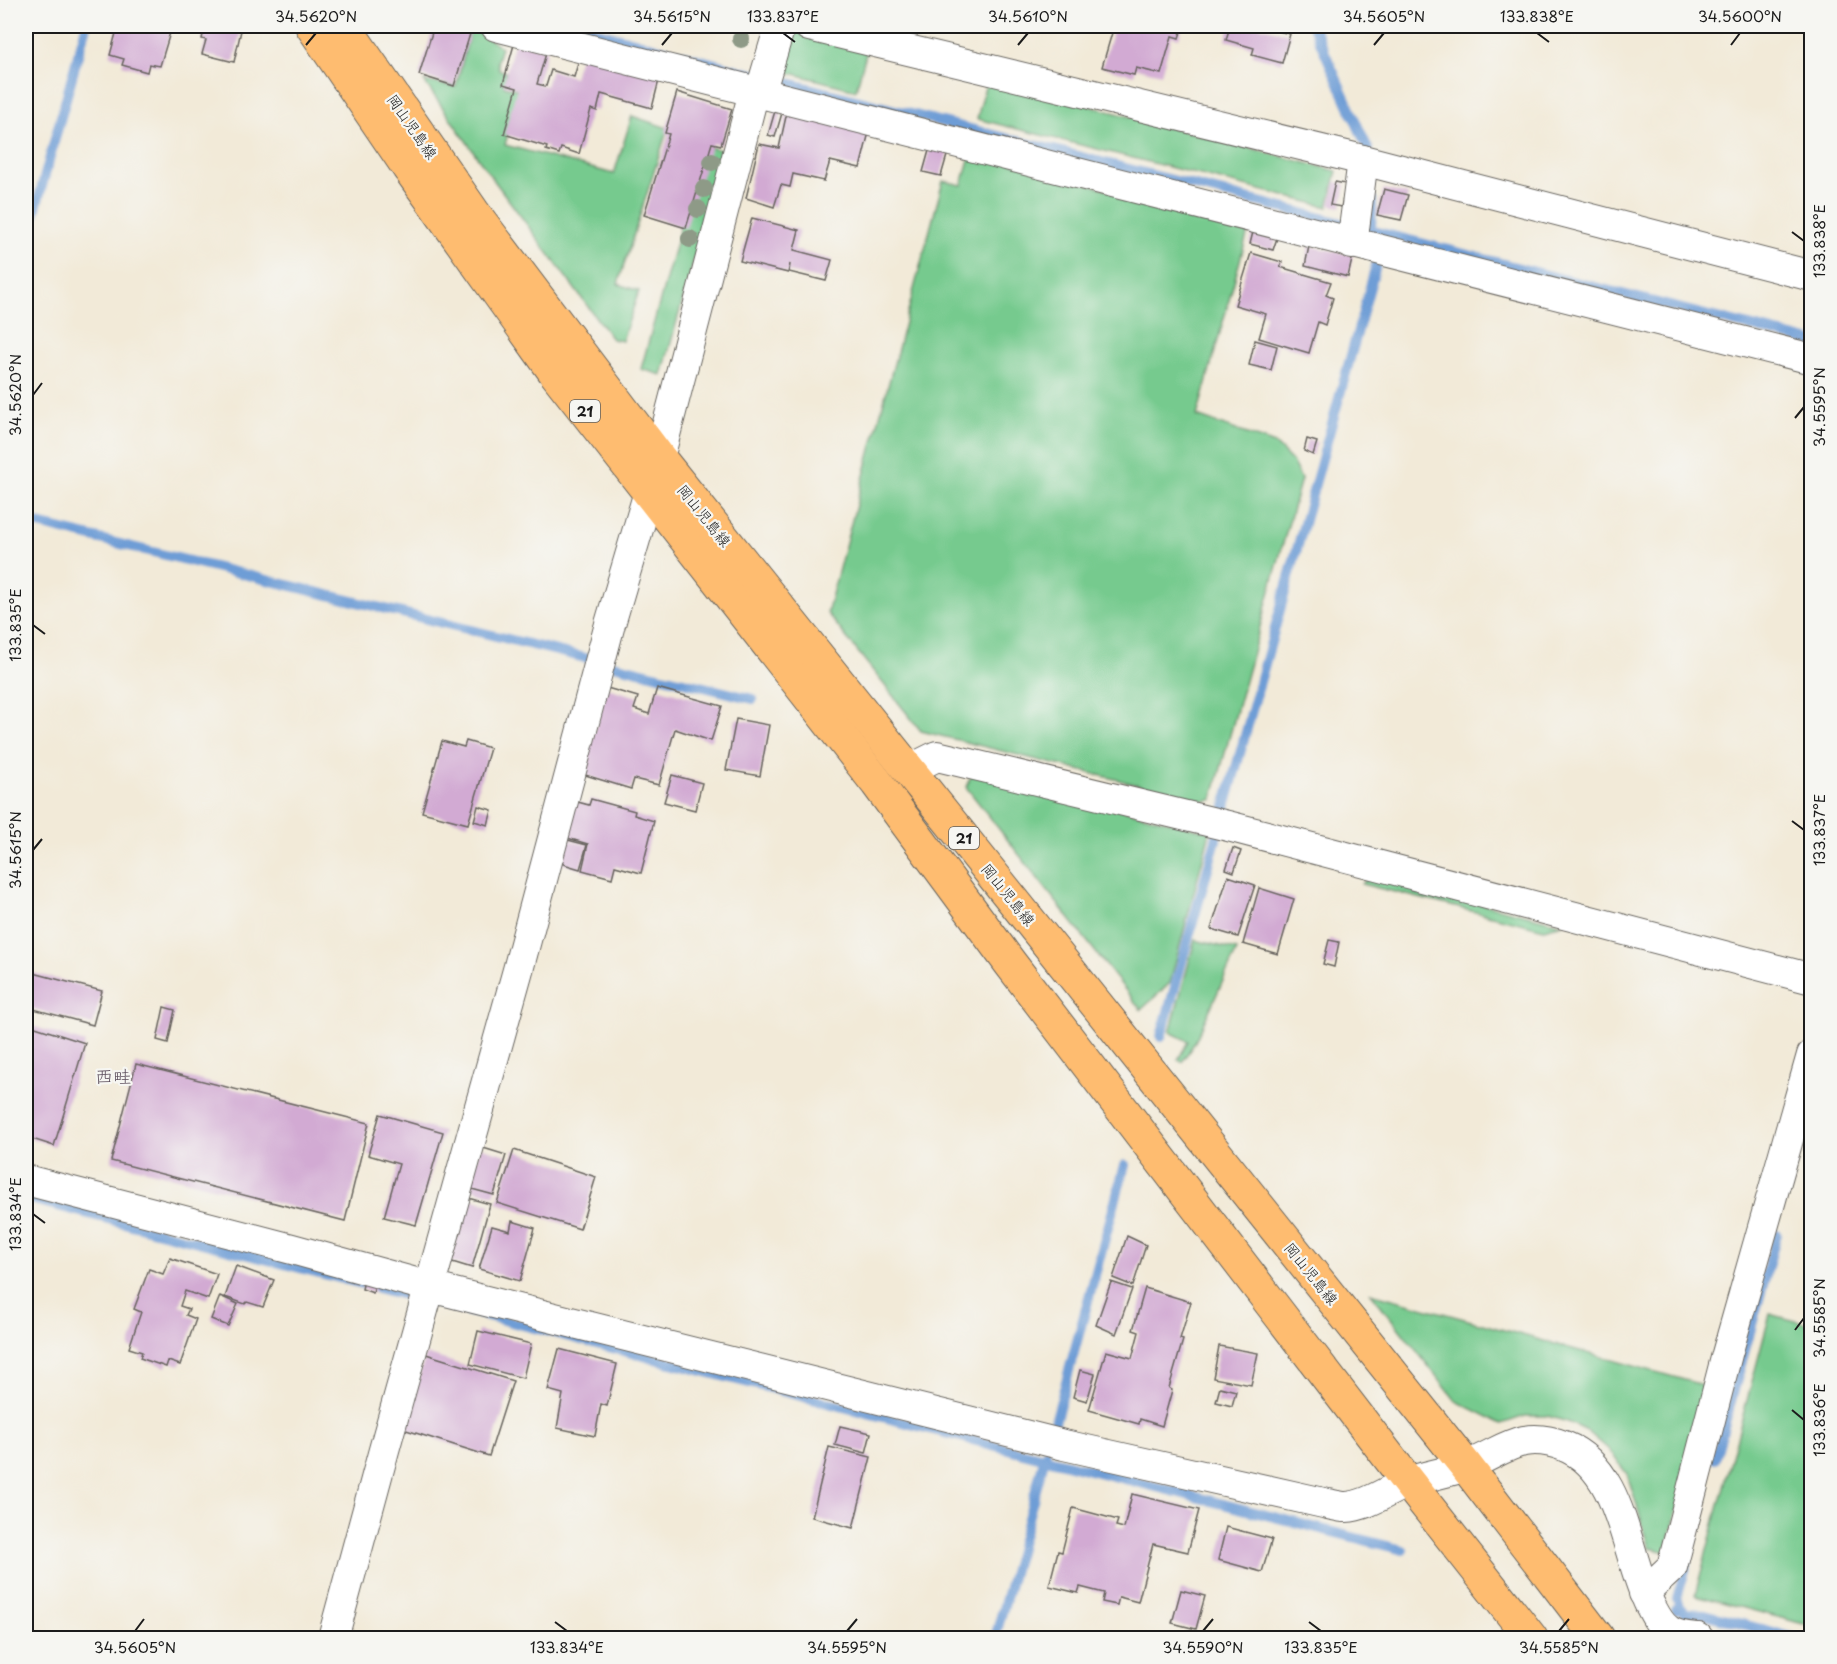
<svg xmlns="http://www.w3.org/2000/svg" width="1837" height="1664" font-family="'Playpen Sans','Klee One',sans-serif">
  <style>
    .green { fill: #76ca8e; stroke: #497355; stroke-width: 1.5 }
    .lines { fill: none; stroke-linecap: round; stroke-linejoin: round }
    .stream { stroke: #6e9dd6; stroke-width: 10 }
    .building { fill: #d2aad3 }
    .minor-casing { stroke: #67645e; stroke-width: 32 }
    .primary-casing { stroke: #67645e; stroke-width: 35 }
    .minor { stroke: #fff; stroke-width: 30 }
    .primary { stroke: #febc70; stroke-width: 33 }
    .tree { fill: #8e9a87 }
    .ticks { fill: none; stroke: #1c1c1c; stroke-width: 2 }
    .labels { text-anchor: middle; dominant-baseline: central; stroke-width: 4.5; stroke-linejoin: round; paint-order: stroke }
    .shield { fill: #f6f6f2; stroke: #5d5d5c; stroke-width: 1.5 }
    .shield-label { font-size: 14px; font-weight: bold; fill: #1c1c1c }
    .street-label { font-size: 15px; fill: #1c1c1c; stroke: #f6f6f2 }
    .quarter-label { font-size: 18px; fill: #5c4e5c; stroke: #f6f6f2 }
    .neatline { fill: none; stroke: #1c1c1c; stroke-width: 2 }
    .ticks-label { font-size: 15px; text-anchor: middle; fill: #1c1c1c }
  </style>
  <rect width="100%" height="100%" fill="#f6f6f2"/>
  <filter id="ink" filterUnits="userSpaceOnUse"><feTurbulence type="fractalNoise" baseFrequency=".0167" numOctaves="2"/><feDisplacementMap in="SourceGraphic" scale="12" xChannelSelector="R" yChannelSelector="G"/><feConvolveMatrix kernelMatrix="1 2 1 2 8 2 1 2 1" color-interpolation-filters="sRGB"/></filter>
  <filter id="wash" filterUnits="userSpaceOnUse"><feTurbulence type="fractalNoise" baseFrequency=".008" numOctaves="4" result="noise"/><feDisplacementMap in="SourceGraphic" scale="24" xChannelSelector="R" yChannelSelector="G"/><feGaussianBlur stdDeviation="1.35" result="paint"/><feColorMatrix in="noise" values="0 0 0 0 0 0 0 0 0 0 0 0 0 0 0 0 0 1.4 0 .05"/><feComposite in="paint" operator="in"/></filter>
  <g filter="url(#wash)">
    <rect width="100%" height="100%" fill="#f2ead8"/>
    <g class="green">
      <polygon points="471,28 501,47 497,61 499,69 507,73 504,86 520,90 505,145 614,174 632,116 668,128 618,284 639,291 622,341 612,339 490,175 424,81 456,87"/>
      <polygon points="786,29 867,50 856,90 775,69"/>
      <polygon points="987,79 1337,171 1328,207 977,119"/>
      <polygon points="703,145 724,151 662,375 641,369"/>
      <polygon points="971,152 1249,228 1197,416 1275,444 1292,461 1301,479 1212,800 1203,801 921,731 827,613 943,181 962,185"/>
      <polygon points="973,772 1210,832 1170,983 1141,1010 966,787"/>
      <polygon points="1369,876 1563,924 1544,929 1362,884"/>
      <polygon points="1195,940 1237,950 1195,1042 1182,1062 1178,1060 1188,1041 1170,1032"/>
      <polygon points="1371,1293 1710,1387 1666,1552 1650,1548 1627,1474 1608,1449 1587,1431 1568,1422 1547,1416 1525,1416 1502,1424 1456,1401"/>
      <polygon points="1770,1314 1811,1325 1811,1626 1695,1595"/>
    </g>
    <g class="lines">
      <g class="stream">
        <polyline points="575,26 749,73 1812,342"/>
        <polyline points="1313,26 1368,149"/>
        <polyline points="1371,230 1372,199"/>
        <polyline points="26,244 86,26"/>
        <polyline points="26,521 753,699"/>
        <polyline points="1161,1037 1380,251"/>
        <path d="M26,1198C484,1318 944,1431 1403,1550"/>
        <polyline points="1055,1422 1125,1165"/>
        <polyline points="1715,1459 1777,1234"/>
        <polyline points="1680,1607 1677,1598 1687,1563"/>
        <polyline points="1676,1609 1680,1607 1686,1613 1705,1614 1795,1638"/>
        <polyline points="26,1634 46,1638"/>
        <polyline points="995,1638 1046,1453"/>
      </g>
    </g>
    <g id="blocks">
      <g class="building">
        <polygon points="118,26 172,26 160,66 149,64 147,72 122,65 124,59 110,55"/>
        <polygon points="205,26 242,26 234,62 202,54 206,40 202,39"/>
        <polygon points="434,26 464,26 463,32 470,34 454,86 419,75"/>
        <polygon points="1114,26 1183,26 1179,38 1172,36 1161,74 1136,68 1134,75 1102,67"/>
        <polygon points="1230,26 1258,26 1290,34 1282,63 1252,55 1254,48 1226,40"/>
        <polygon points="515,41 547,50 537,84 546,86 551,70 574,77 582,50 661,72 652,108 601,94 597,111 591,109 579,154 561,148 559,154 546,150 547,147 504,134 517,88 503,84"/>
        <polygon points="677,92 732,109 721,145 712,143 686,228 644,215 669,134 665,133"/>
        <polygon points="775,111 782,113 775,137 768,135"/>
        <polygon points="787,112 869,132 860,168 830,161 824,181 793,174 790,187 781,185 774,207 746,198 759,144 779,148"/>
        <polygon points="930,147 948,152 941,176 923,172"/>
        <polygon points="1335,182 1346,184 1341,207 1330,205"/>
        <polygon points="1384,189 1408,195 1401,220 1377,215"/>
        <polygon points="752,218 799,230 794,250 832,260 826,281 789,272 790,264 788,273 740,261"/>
        <polygon points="1253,232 1277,238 1273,250 1250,244"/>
        <polygon points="1309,246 1353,255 1348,277 1305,266"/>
        <polygon points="1251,253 1282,262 1280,267 1331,282 1326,295 1333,298 1325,325 1318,322 1309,353 1259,338 1266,314 1235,305"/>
        <polygon points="1255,340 1277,346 1271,370 1249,365"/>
        <polygon points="1307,439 1317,442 1313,455 1304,451"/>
        <polygon points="607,688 638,697 634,709 649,714 657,688 722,706 711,741 675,729 659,785 634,779 631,789 582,774"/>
        <polygon points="736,719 769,725 760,776 726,770"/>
        <polygon points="442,741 464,747 466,741 490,748 468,824 422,812"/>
        <polygon points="672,775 702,783 695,810 664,802"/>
        <polygon points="591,799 635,811 634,815 654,821 641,873 615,866 612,878 582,870 588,844 564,837 574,801 589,805"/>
        <polygon points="478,806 492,810 488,825 474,821"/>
        <polygon points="564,839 587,845 580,869 557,862"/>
        <polygon points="1233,848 1241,851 1234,872 1226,869"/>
        <polygon points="1228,876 1255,885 1238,937 1211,929"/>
        <polygon points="1259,888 1294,899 1278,954 1243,944"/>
        <polygon points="1329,940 1339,942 1334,967 1323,964"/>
        <polygon points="26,971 102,991 93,1025 26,1007"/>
        <polygon points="164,1007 175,1010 168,1043 157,1040"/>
        <polygon points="26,1024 85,1043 54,1146 26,1137"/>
        <polygon points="136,1064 369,1123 345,1221 111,1161"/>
        <polygon points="380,1114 443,1132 416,1225 384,1217 399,1164 368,1155"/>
        <polygon points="480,1147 506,1155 494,1195 468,1188"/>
        <polygon points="514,1150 596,1177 580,1229 497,1203"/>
        <polygon points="468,1198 490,1204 472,1268 449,1261"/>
        <polygon points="512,1221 535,1228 520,1281 479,1269 492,1226 510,1231"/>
        <polygon points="1127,1236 1146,1245 1133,1286 1113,1278"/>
        <polygon points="170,1258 217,1274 208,1299 185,1291 180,1306 189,1309 186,1315 196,1319 180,1365 168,1361 166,1367 140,1358 142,1352 129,1348 141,1312 134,1309 149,1269 163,1274"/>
        <polygon points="236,1266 274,1280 263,1307 247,1302 245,1304 225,1297"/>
        <polygon points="364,1280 376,1283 373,1293 362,1289"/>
        <polygon points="1111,1282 1132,1289 1116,1334 1096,1325"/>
        <polygon points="1145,1288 1191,1302 1180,1339 1183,1340 1169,1388 1172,1390 1162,1426 1140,1419 1139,1424 1089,1410 1106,1351 1132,1358 1139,1332 1133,1330"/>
        <polygon points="220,1296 238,1304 228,1326 211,1319"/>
        <polygon points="478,1331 531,1344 523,1378 470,1364"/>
        <polygon points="1219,1346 1258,1353 1251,1385 1213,1378"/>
        <polygon points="559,1349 617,1364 607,1406 601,1404 595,1436 557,1428 563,1394 548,1390"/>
        <polygon points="426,1354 513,1381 489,1456 403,1429"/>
        <polygon points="1080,1370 1095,1374 1087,1401 1073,1397"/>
        <polygon points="1220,1387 1236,1391 1232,1406 1216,1402"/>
        <polygon points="840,1426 871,1433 866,1453 835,1445"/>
        <polygon points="829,1447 871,1457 853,1528 812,1517"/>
        <polygon points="1132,1494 1199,1510 1188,1552 1153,1544 1138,1602 1119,1597 1117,1605 1102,1602 1104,1593 1080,1587 1078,1593 1049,1586 1058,1551 1062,1552 1073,1508 1118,1520 1116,1526 1124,1528"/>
        <polygon points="1226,1527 1272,1539 1262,1572 1218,1560"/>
        <polygon points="1181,1590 1205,1596 1196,1629 1172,1623"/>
      </g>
    </g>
  </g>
  <g filter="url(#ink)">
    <use href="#blocks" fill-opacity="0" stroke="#67645e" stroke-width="1.5"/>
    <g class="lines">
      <defs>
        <g id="minor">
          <polyline points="496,26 1812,359"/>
          <polyline points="809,26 1363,160 1812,276"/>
          <polyline points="1352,244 1363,160"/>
          <polyline points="909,770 937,756 1228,826 1812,979"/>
          <path d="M26,1180L292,1249L430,1287L1064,1445L1328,1504C1333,1505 1340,1507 1346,1507C1368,1506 1389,1489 1409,1482C1427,1475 1447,1473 1466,1466C1503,1452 1520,1429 1564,1446C1623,1469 1625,1555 1650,1605C1655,1614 1659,1624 1668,1630C1677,1637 1688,1637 1698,1638"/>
          <polyline points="1644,1593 1672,1567 1727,1354 1812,1055"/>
          <polyline points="333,1638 384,1450 518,970 610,624 659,458 751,103 761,90 780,26"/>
        </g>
        <g id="primary">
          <polyline points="312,26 408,167 554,371 877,783 1010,963 1408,1482 1531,1638"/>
          <polyline points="344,26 473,212 659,458 1466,1466 1598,1638"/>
        </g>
      </defs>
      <use href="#minor" class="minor-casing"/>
      <use href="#primary" class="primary-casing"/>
      <use href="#minor" class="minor"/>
      <use href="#primary" class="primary"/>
    </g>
    <g class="tree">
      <circle cx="741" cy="39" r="9"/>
      <circle cx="712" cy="162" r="9"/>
      <circle cx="704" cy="189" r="9"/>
      <circle cx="698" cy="209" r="9"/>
      <circle cx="690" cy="239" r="9"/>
    </g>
  </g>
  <path class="ticks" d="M783,33L795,42M1537,33L1549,42M306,45L316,33M662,45L672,33M1018,45L1028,33M1374,45L1384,33M1731,45L1740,33M1792,232L1804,241M33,395L42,383M1795,418L1804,407M33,625L45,634M1792,821L1804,830M33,850L42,839M33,1214L45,1223M1795,1330L1804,1318M1792,1410L1804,1420M555,1622L567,1631M1309,1622L1321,1631M135,1631L144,1619M847,1631L857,1619M1203,1631L1213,1619M1559,1631L1569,1619"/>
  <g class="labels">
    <g class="shield">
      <rect x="570" y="400" width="30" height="22" rx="4.5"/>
      <rect x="949" y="827" width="30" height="22" rx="4.5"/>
    </g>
    <g class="shield-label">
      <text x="585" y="411">21</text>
      <text x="964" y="838">21</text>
    </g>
    <g class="street-label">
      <text transform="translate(413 126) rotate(55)">岡山児島線</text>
      <text transform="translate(705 515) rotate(51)">岡山児島線</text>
      <text transform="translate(1009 894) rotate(51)">岡山児島線</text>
      <text transform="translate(1312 1273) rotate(51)">岡山児島線</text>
    </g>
    <g class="quarter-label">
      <text x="113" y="1075">西畦</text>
    </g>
  </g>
  <rect width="1837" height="1664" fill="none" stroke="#f6f6f2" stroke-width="66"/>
  <rect x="33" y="33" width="1771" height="1598" class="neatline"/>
  <g class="ticks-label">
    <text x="316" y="22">34.5620°N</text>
    <text x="672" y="22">34.5615°N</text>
    <text x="783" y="22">133.837°E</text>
    <text x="1028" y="22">34.5610°N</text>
    <text x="1384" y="22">34.5605°N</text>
    <text x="1537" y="22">133.838°E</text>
    <text x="1740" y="22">34.5600°N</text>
    <text transform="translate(1820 241) rotate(-90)" y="5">133.838°E</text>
    <text transform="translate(16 395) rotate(-90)" y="5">34.5620°N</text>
    <text transform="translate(1820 407) rotate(-90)" y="5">34.5595°N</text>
    <text transform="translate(16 625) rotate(-90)" y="5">133.835°E</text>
    <text transform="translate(1820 830) rotate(-90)" y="5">133.837°E</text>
    <text transform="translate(16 850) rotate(-90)" y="5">34.5615°N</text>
    <text transform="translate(16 1214) rotate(-90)" y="5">133.834°E</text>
    <text transform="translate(1820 1318) rotate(-90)" y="5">34.5585°N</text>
    <text transform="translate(1820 1420) rotate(-90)" y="5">133.836°E</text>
    <text x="135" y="1653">34.5605°N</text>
    <text x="567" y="1653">133.834°E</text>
    <text x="847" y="1653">34.5595°N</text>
    <text x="1203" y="1653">34.5590°N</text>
    <text x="1321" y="1653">133.835°E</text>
    <text x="1559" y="1653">34.5585°N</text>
  </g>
</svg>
